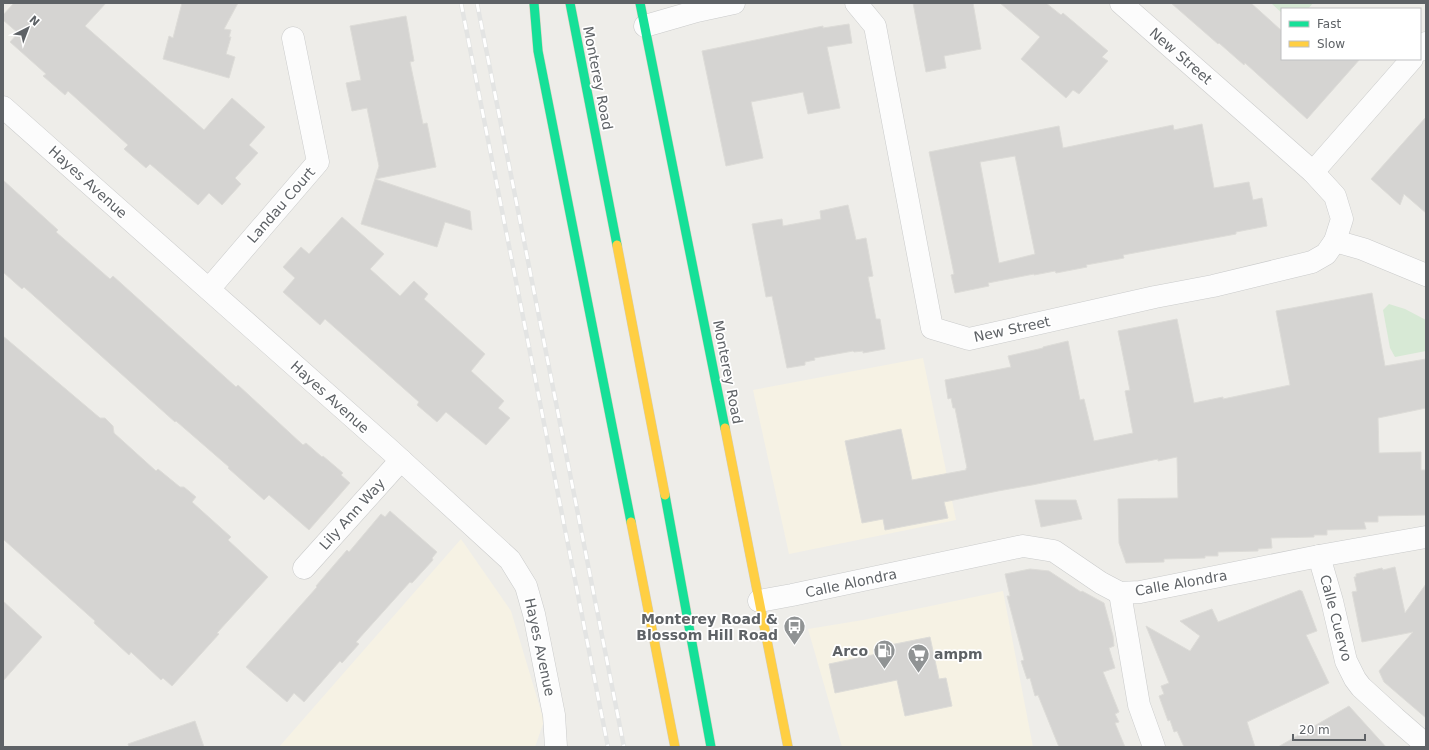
<svg xmlns="http://www.w3.org/2000/svg" width="1429" height="750" font-family="'DejaVu Sans',sans-serif">
  <style>
    .commercial { fill: #f6f2e4 }
    .green { fill: #d7e9d5 }
    .building { fill: #d5d4d2; stroke: #dddcd8; fill-rule: evenodd }
    .lines { fill: none; stroke-linecap: round; stroke-linejoin: round }
    .street-casing { stroke: #cacbcb; stroke-width: 23 }
    .fast-casing { stroke: #d4cdb8; stroke-width: 10 }
    .slow-casing { stroke: #d4cdb8; stroke-width: 10 }
    .street { stroke: #fcfcfc; stroke-width: 22 }
    .fast { stroke: #16e098; stroke-width: 9 }
    .slow { stroke: #ffcf43; stroke-width: 9 }
    .rail-casing { stroke: #e3e4e3; stroke-width: 4.5 }
    .rail { stroke: #fff; stroke-width: 3; stroke-dasharray: 9; stroke-linecap: butt }
    .labels { text-anchor: middle; dominant-baseline: central; stroke-width: 3.5; stroke-linejoin: round; paint-order: stroke }
    .street-label { font-size: 14px; fill: #5e6266; stroke: #fff }
    .poi-label { font-size: 14px; font-weight: bold; fill: #5e6266; stroke: #fff; text-anchor: end }
  </style>
  <rect width="100%" height="100%" fill="#eeede9"/>
  <g class="commercial">
    <polygon points="923,358 956,520 789,554 753,390"/>
    <polygon points="461,539 511,611 544,721 535,747 279,747"/>
    <polygon points="1003,591 1033,747 842,747 808,629 863,620"/>
  </g>
  <g class="green">
    <polygon points="1273,3 1313,3 1308,9 1282,9 1282,13 1272,4"/>
    <polygon points="1389,304 1405,309 1426,320 1426,351 1395,357 1390,348 1383,310"/>
  </g>
  <g class="building">
    <polygon points="14,3 106,3 85,26 204,130 232,98 265,127 249,145 258,153 235,178 241,184 222,205 209,193 198,205 150,164 146,168 124,149 128,145 68,91 65,95 43,76 46,74 10,42 18,33 3,20 3,15"/>
    <polygon points="182,3 238,3 224,29 231,30 229,37 231,37 226,54 235,57 229,78 163,59 169,36 173,38"/>
    <polygon points="913,3 973,3 981,49 944,56 946,68 926,72"/>
    <polygon points="1000,3 1046,3 1061,15 1063,13 1108,51 1102,57 1108,61 1079,94 1073,90 1066,98 1021,59 1040,37"/>
    <polygon points="1171,3 1251,3 1282,31 1282,59 1360,59 1307,119 1245,63 1244,65 1219,43 1218,44"/>
    <polygon points="406,16 414,61 410,62 423,124 427,123 436,167 375,179 470,211 472,230 445,222 437,247 361,224 379,166 367,108 352,111 346,83 361,80 350,26"/>
    <polygon points="849,24 852,43 827,47 840,108 808,114 803,92 751,102 763,158 726,166 702,51 823,26 823,28"/>
    <polygon points="1426,117 1426,213 1404,194 1400,205 1371,179"/>
    <path d="M1202,124L1214,188L1249,182L1253,200L1262,198L1267,226L1236,232V234L1123,255L1124,258L1086,265L1087,267L1056,273L1055,271L1034,275V274L988,283L989,286L955,293L951,275L954,274L929,152L1059,126L1063,148L1173,125L1174,130ZM1015,156L1035,254L999,263L980,162Z"/>
    <polygon points="3,180 58,230 56,232 110,279 113,276 236,387 238,385 303,445 306,443 322,457 323,456 343,473 341,475 350,483 309,530 269,495 264,500 228,468 229,467 176,421 175,422 24,287 22,289 3,272"/>
    <polygon points="848,205 856,240 866,238 873,276 868,277 876,319 880,319 885,349 863,353 863,351 854,352 853,351 814,358 815,360 805,362 805,365 787,368 772,296 766,297 752,224 782,219 783,226 821,219 820,211"/>
    <polygon points="342,217 384,254 370,269 400,296 414,281 428,294 424,299 485,354 471,371 504,401 498,408 510,418 486,445 446,412 437,422 417,405 419,402 325,319 320,325 283,292 295,278 283,267 301,247 309,254"/>
    <polygon points="1372,293 1385,366 1426,359 1426,408 1378,418 1379,453 1421,452 1421,470 1426,470 1426,515 1378,516 1378,522 1364,522 1366,529 1327,530 1327,535 1314,535 1314,537 1271,538 1272,548 1258,549 1258,551 1218,552 1218,556 1205,556 1205,558 1164,559 1164,562 1126,563 1119,543 1118,499 1178,498 1177,457 1158,461 1158,459 1032,485 998,491 944,502 948,518 885,530 883,519 862,523 845,441 901,429 912,480 966,470 966,468 967,468 955,408 953,408 951,398 948,399 945,380 1011,367 1008,356 1043,348 1043,347 1068,341 1080,400 1084,399 1094,441 1133,433 1125,391 1130,390 1118,331 1177,319 1194,403 1223,397 1223,399 1290,385 1276,311"/>
    <polygon points="3,336 100,418 105,418 113,426 114,433 156,471 158,469 180,487 184,487 196,497 192,502 231,537 228,540 268,577 217,633 219,634 172,686 163,678 161,680 131,652 129,655 94,623 95,621 3,539"/>
    <polygon points="1035,500 1076,500 1082,519 1041,527"/>
    <polygon points="390,511 437,552 432,558 433,560 412,583 410,582 356,642 359,644 342,663 340,661 304,702 294,693 287,702 246,667 317,587 316,586 347,550 349,552 381,514 385,517"/>
    <polygon points="1395,567 1405,613 1426,584 1426,718 1384,682 1379,671 1413,632 1362,642 1352,592 1357,591 1354,577 1356,577 1356,574 1382,568 1383,570"/>
    <polygon points="1030,569 1049,571 1081,592 1082,591 1104,603 1113,636 1114,646 1109,648 1115,668 1103,672 1119,712 1115,714 1119,722 1115,723 1125,747 1059,747 1038,695 1035,696 1030,678 1027,679 1021,661 1024,660 1007,596 1010,596 1005,574"/>
    <polygon points="1300,590 1301,591 1302,591 1317,631 1306,635 1329,683 1247,722 1255,747 1184,747 1177,731 1174,732 1170,720 1168,721 1159,696 1164,694 1161,686 1169,683 1146,626 1190,651 1200,636 1180,621 1212,609 1218,622"/>
    <polygon points="3,601 42,637 3,681"/>
    <polygon points="930,637 939,679 946,678 952,706 905,716 897,680 835,693 829,664 891,651 890,645"/>
    <polygon points="1349,706 1386,747 1278,747"/>
    <polygon points="195,721 204,747 129,747 128,744"/>
  </g>
  <g class="lines">
    <defs>
      <g id="street">
        <polyline points="856,3 875,26 932,328 969,339 1155,297 1213,286 1312,262 1326,254 1335,241 1342,219 1335,196 1313,172 1121,3"/>
        <polyline points="645,26 697,11 734,3"/>
        <polyline points="1420,50 1426,43"/>
        <polyline points="3,107 390,450 510,560 526,586 534,614 554,715 556,747"/>
        <polyline points="1313,172 1412,59"/>
        <polyline points="1335,241 1363,249 1426,275"/>
        <polyline points="209,289 318,162 293,38"/>
        <polyline points="1319,556 1332,601 1346,661 1355,679 1361,687 1395,718 1426,745"/>
        <polyline points="304,568 401,460"/>
        <polyline points="1120,593 1139,705 1154,747"/>
        <polyline points="759,601 792,595 1023,546 1054,551 1101,583 1120,593 1140,592 1319,556 1426,537"/>
      </g>
      <g id="fast">
        <polyline points="534,3 538,51 631,522"/>
        <polyline points="570,3 617,245"/>
        <polyline points="640,3 725,428"/>
        <polyline points="665,495 711,747"/>
      </g>
      <g id="slow">
        <polyline points="617,245 665,495"/>
        <polyline points="725,428 788,747"/>
        <polyline points="631,522 675,747"/>
      </g>
    </defs>
    <use href="#street" class="street-casing"/>
    <use href="#fast" class="fast-casing"/>
    <use href="#slow" class="slow-casing"/>
    <use href="#street" class="street"/>
    <use href="#fast" class="fast"/>
    <use href="#slow" class="slow"/>
    <defs>
      <g id="rail">
        <polyline points="461,3 608,747"/>
        <polyline points="477,3 624,747"/>
      </g>
    </defs>
    <use href="#rail" class="rail-casing"/>
    <use href="#rail" class="rail"/>
  </g>
  <defs>
    <symbol id="bus-pin" viewBox="-11 -11 22 30"><path d="M0 17L-7.5 6A9.5 9.5 0 1 1 7.5 6Z" fill="#909394" stroke="#fff"/><path d="M-5-6H5V4H4V6H2V4H-2V6H-4V4H-5ZM-3.5-4V0h7V-4ZM-3.5 1.2v1.5H-2V1.2ZM2 1.2v1.5H3.5V1.2Z" fill="#fff"/></symbol>
    <symbol id="fuel-pin" viewBox="-11 -11 22 30"><path d="M0 17L-7.5 6A9.5 9.5 0 1 1 7.5 6Z" fill="#909394" stroke="#fff"/><path d="M-5.5-6h7V0h2V4h1.3V-2.5L3-4.5l.8-.8L6-3V5H2.5V1h-1V6h-7ZM-4.2-4.7v3.2H.2V-4.7Z" fill="#fff"/></symbol>
    <symbol id="supermarket-pin" viewBox="-11 -11 22 30"><path d="M0 17L-7.5 6A9.5 9.5 0 1 1 7.5 6Z" fill="#909394" stroke="#fff"/><path d="M-6-5.5h2.5l.6 2H6L4.5 2H-2.5L-4.4-4H-6ZM-1.5 3.2a1.3 1.3 0 1 0 .1 0ZM3 3.2a1.3 1.3 0 1 0 .1 0Z" fill="#fff"/></symbol>
  </defs>
  <g fill-rule="evenodd">
    <use href="#bus-pin" x="782" y="614" width="25" height="34"/>
    <use href="#fuel-pin" x="872" y="638" width="25" height="34"/>
    <use href="#supermarket-pin" x="906" y="642" width="25" height="34"/>
  </g>
  <g class="labels">
    <g class="street-label">
      <text transform="translate(1181 56) rotate(41)">New Street</text>
      <text transform="translate(598 78) rotate(79)">Monterey Road</text>
      <text transform="translate(88 182) rotate(42)">Hayes Avenue</text>
      <text transform="translate(281 205) rotate(-49)">Landau Court</text>
      <text transform="translate(1012 329) rotate(-12)">New Street</text>
      <text transform="translate(728 372) rotate(79)">Monterey Road</text>
      <text transform="translate(330 397) rotate(42)">Hayes Avenue</text>
      <text transform="translate(352 514) rotate(-48)">Lily Ann Way</text>
      <text transform="translate(851 583) rotate(-12)">Calle Alondra</text>
      <text transform="translate(1181 583) rotate(-10)">Calle Alondra</text>
      <text transform="translate(1336 618) rotate(75)">Calle Cuervo</text>
      <text transform="translate(540 647) rotate(78)">Hayes Avenue</text>
    </g>
    <g class="poi-label">
      <text x="778" y="619">Monterey Road &amp;<tspan x="778" dy="16">Blossom Hill Road</tspan></text>
      <text x="868" y="651">Arco</text>
      <text x="934" y="654" text-anchor="start">ampm</text>
    </g>
  </g>
  <rect width="1429" height="750" fill="none" stroke="#5e6266" stroke-width="8"/>
  <rect x="1281" y="8" width="140" height="52" fill="#ffffff" stroke="#bfc0c2"/>
  <rect x="1289" y="21" width="20" height="6" fill="#16e098" stroke="#bfc0c2"/>
  <text x="1317" y="28" font-size="12" fill="#5e6266">Fast</text>
  <rect x="1289" y="41" width="20" height="6" fill="#ffcf43" stroke="#bfc0c2"/>
  <text x="1317" y="48" font-size="12" fill="#5e6266">Slow</text>
  <g transform="translate(28 28) rotate(42)" stroke="#ffffff" stroke-width="3" paint-order="stroke">
  <path d="M0-3L7 15L0 10L-7 15Z" fill="#5e6266"/>
  <text y="-6" font-size="11" font-weight="bold" text-anchor="middle" fill="#5e6266">N</text>
  </g>
  <path d="M1293 734v6h72v-6" fill="none" stroke="#5e6266" stroke-width="2"/>
  <text x="1299" y="734" font-size="12" fill="#5e6266" stroke="#ffffff" stroke-width="3" paint-order="stroke">20 m</text>
</svg>
